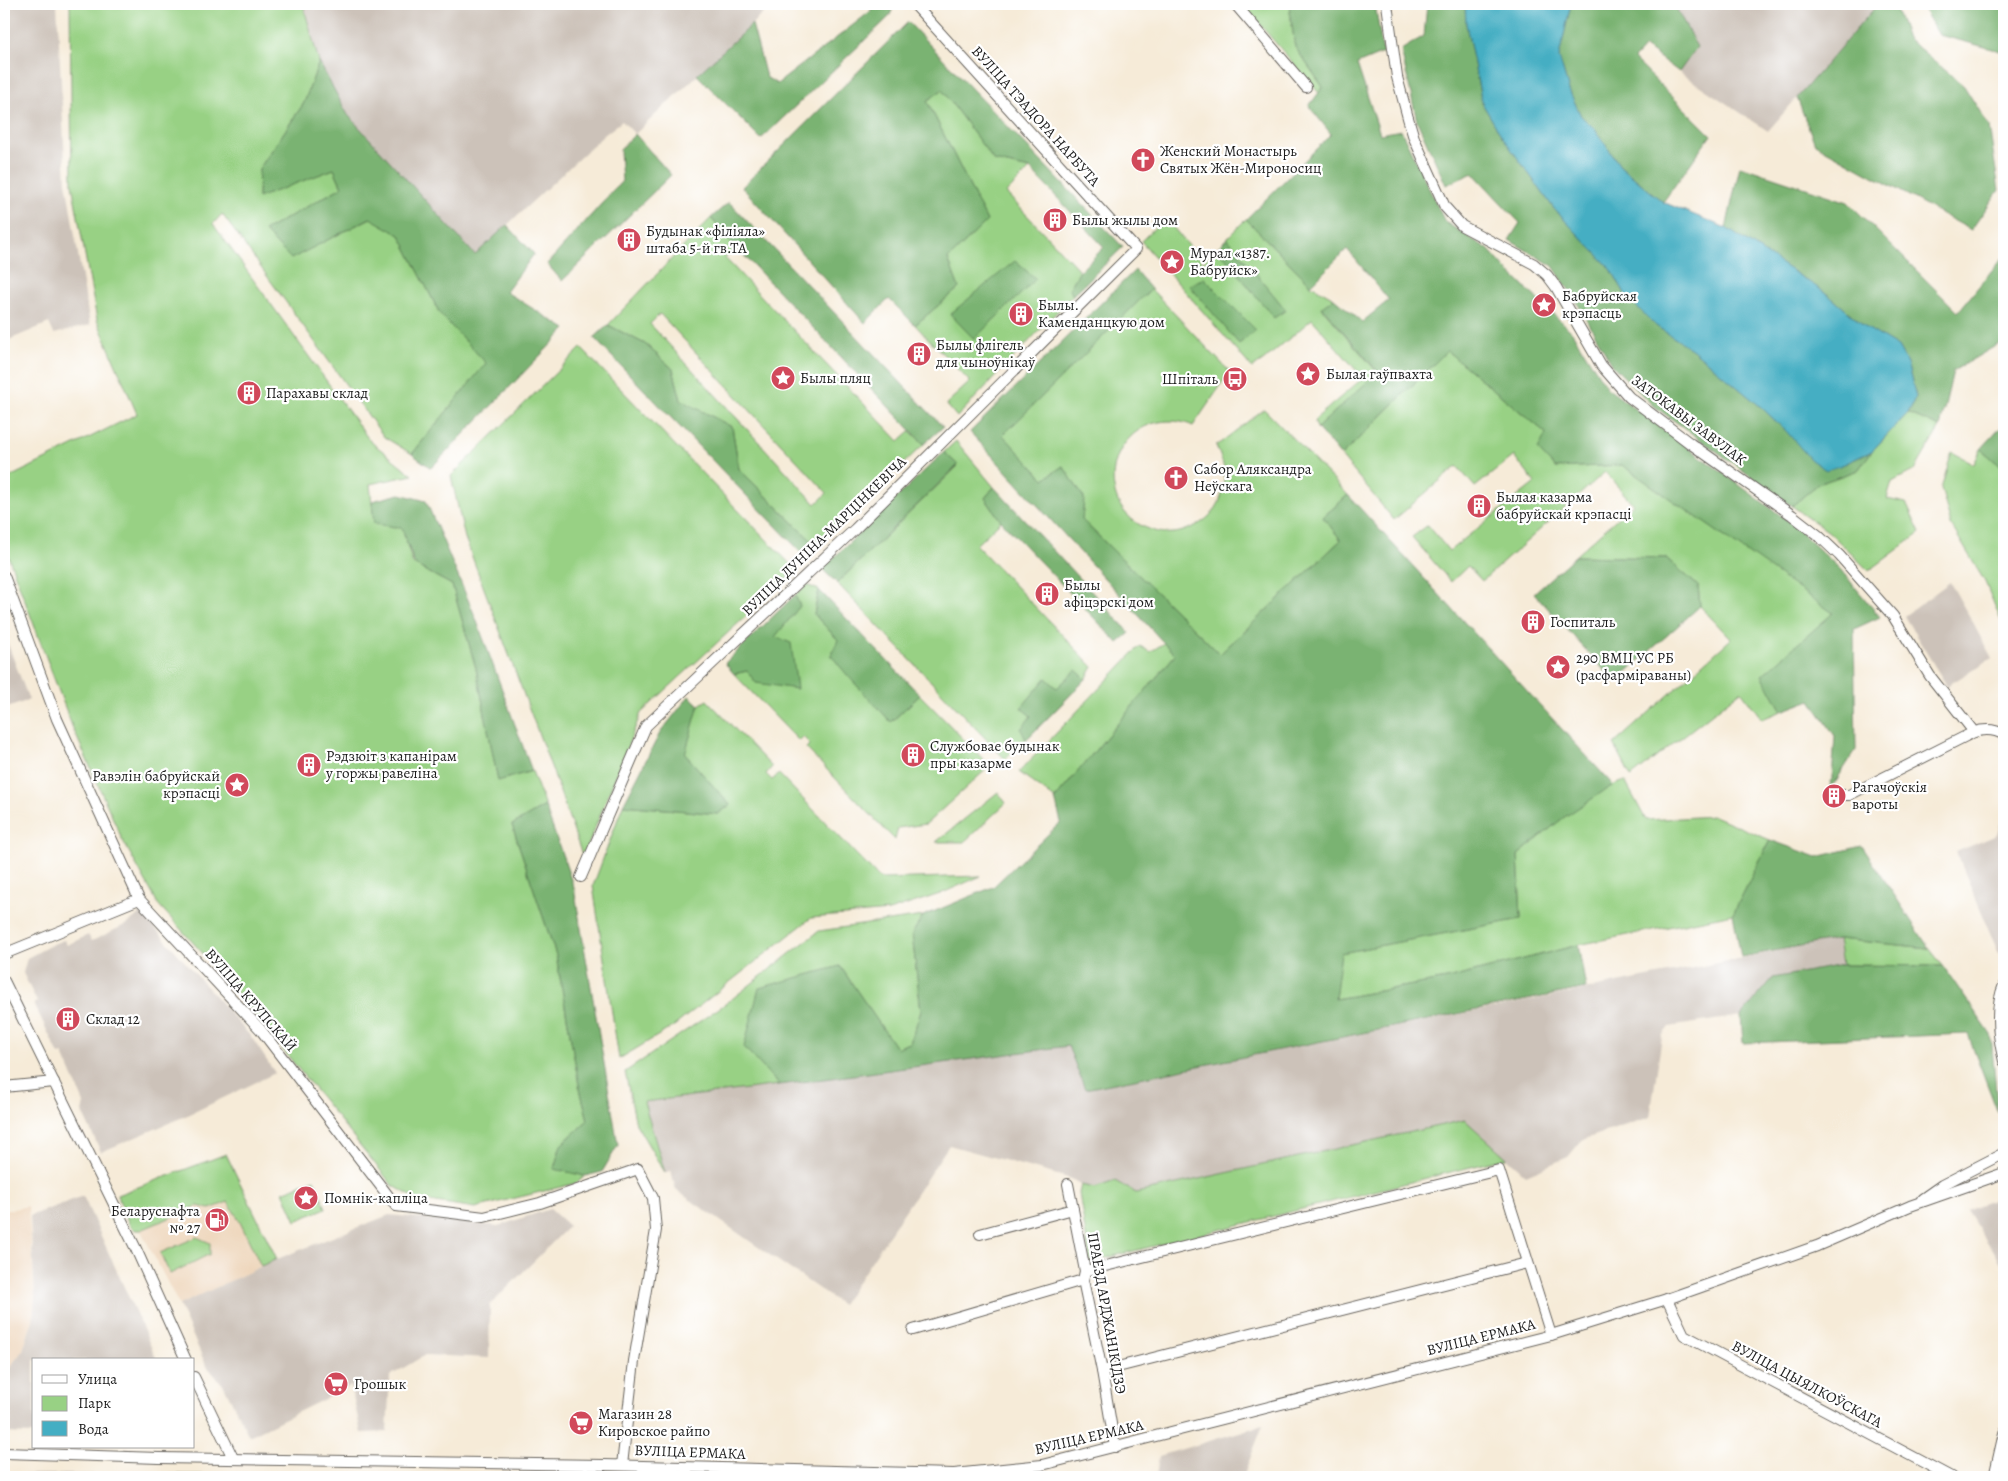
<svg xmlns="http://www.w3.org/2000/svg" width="2008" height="1481" font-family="Alegreya,serif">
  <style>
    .built { fill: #eed6bb }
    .industrial { fill: #ccc2b9 }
    .green { fill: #98d184; stroke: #5a7650; fill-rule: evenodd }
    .forest { fill: #7ab372; stroke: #4b6847 }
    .water { fill: #44aec3; stroke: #306570 }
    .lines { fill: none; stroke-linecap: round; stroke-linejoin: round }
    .street-casing { stroke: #68645e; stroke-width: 12 }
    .street { stroke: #fff; stroke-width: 10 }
    .labels { text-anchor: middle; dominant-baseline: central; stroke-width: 4.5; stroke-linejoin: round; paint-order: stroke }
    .street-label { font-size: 15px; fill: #1c1c1c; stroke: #fff }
    .poi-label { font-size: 15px; fill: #1c1c1c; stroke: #fff; text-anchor: start }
  </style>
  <rect width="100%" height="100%" fill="#fff"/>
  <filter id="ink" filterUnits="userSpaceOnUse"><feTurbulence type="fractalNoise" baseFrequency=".02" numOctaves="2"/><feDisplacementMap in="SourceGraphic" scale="10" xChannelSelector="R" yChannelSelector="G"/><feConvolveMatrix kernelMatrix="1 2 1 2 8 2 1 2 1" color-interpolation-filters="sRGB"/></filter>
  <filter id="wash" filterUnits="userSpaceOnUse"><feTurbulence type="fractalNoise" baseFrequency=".0096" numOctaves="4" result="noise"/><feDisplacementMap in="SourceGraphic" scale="20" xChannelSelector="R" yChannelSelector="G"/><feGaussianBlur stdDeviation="1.12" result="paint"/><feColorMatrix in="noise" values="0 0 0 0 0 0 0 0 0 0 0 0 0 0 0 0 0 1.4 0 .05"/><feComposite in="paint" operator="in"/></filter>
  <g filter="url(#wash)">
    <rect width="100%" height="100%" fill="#f6ebd8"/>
    <g class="built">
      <polygon points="226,1154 277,1259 179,1305 141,1231 135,1230 129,1224 117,1195"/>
      <polygon points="28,1206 35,1297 33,1320 23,1350 4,1375 4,1211"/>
    </g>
    <g class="industrial">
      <polygon points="4,4 57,4 66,182 90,325 54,334 49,323 4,342"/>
      <polygon points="303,4 773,4 635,134 622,121 604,135 475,255 348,115 319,62"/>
      <polygon points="1674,4 1878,4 1768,131 1679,72 1697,47"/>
      <polygon points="1950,582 1992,658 1947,686 1904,616"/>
      <polygon points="4,634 29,700 4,709"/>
      <polygon points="2004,820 2004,953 1999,954 1956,852 1997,835 2001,821"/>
      <polygon points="141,912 252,1038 275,1073 190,1114 101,1152 82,1112 84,1103 63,1054 59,1055 34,1004 37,1002 23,973 27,958 53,944 64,940 67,945 88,935 92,941 129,923"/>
      <polygon points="1838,939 1842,965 1773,978 1741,1016 1669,1027 1662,1036 1650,1117 1582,1140 1568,1157 1526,1175 1465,1120 1136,1193 1115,1181 1095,1188 1081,1185 1072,1179 949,1145 842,1305 676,1190 671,1170 665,1173 644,1102 1068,1046 1086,1089"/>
      <polygon points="2004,1195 2004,1267 1966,1210"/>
      <polygon points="83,1196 157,1360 34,1360 34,1434 4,1433 4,1375 23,1350 33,1320 35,1297 30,1216"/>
      <polygon points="550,1209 569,1226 490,1305 489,1358 425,1355 390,1376 387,1432 361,1433 351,1386 249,1436 224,1386 206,1365 179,1305 277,1259 389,1215 498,1226"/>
      <polygon points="1263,1425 1243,1477 1156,1477 1159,1456"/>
      <rect x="4" y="1474" width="146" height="3"/>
    </g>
    <g class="green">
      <polygon points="70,4 303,4 319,62 304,103 259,169 258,197 334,169 342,187 264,231 291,258 371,218 400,235 440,314 487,363 412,454 384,437 222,214 213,224 370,441 413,475 370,484 374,523 402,528 413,564 452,585 476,668 498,780 532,771 545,806 512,825 556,955 579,1085 588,1120 561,1145 554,1168 585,1176 577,1183 475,1208 416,1199 392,1185 226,979 158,904 122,839 72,726 4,545 4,480 137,414 97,320 72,184"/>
      <polygon points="1242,4 1289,4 1295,47 1323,87 1319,93"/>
      <polygon points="942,90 994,161 1030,169 1006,193 1080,271 1069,289 1073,295 957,417 946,404 970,382 915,325 959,288 948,259 987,221 927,101"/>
      <path d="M711,218L736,247L725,258L899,441L910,431L924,444L817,546L739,469L732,427L681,400L673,369L645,344L608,325ZM660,314L827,493L816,504L650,324Z"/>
      <polygon points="1165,218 1203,262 1246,219 1311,285 1334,298 1322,308 1378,373 1317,428 1314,420 1363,378 1312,319 1263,361 1252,368 1141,241"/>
      <path d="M1151,289L1230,372L1193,426C1183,421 1171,420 1159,422C1105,433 1095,509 1149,529C1160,533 1171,535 1183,531C1199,526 1216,515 1221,497C1227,476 1225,466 1216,446L1264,409L1348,495L1323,517L1341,540L1220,654L1082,520L1084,498L1063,466L1044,479L1002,435Z"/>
      <polygon points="581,348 796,570 641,713 583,858 553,772 465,538 451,476"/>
      <polygon points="1447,351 1546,433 1555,468 1622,465 1834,613 1763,675 1782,711 1762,719 1741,691 1631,777 1614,744 1731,639 1700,606 1698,586 1666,558 1575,556 1633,504 1605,472 1482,581 1468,566 1451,582 1412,537 1428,525 1449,551 1535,483 1514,456 1475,487 1457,466 1394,520 1341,456"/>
      <polygon points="1908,413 1940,427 1915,470 1892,482 1887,499 1906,503 1920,533 1869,571 1829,532 1792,506 1818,484 1858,470 1872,451"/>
      <polygon points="956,441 994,487 985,498 1001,521 976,545 1093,667 1086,679 1026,740 1005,759 837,583 958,466 944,452"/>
      <polygon points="1981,449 2004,469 2004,628 1985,582 1951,525 1941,488 1952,452 1974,464"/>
      <polygon points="807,585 819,590 814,614 838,640 871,699 891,722 920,695 990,766 926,824 898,828 895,840 806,748 810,744 803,737 799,741 734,674 747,671 800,606 795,595"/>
      <polygon points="1164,643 1175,655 1055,799 1019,772 1140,646 1150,652"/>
      <polygon points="707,700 772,767 766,774 772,780 779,774 880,879 981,876 940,894 889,911 811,918 674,1026 619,1059 593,886 623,805 718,814 730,805 684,754 699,705"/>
      <path d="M1625,781L1646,820L1714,816L1770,840L1733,914L1578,945L1447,979L1335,999L1340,953L1521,919L1518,855C1549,830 1588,793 1625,781Z"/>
      <polygon points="998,792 1006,803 964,842 936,842"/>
      <polygon points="923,916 912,934 921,1011 910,1043 896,1048 840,966 745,1047 779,1085 644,1102 665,1173 636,1124 625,1072 728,1002 819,931"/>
      <polygon points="1838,939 1929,948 1943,966 1842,965"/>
      <polygon points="1465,1120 1507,1158 1090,1262 1079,1193 1081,1185 1095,1188 1115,1181 1136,1193"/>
      <polygon points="226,1154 277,1259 261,1266 239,1220 228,1202 210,1209 198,1206 141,1230 135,1230 129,1224 117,1195"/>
      <polygon points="314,1179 326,1208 296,1221 283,1192"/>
      <polygon points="197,1237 210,1243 210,1254 170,1274 160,1253"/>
      <polygon points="150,1474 349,1477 150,1477"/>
    </g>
    <g class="forest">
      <polygon points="871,4 895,4 889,17 761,139 697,75 752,24 766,77 777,84 871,11"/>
      <polygon points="1289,4 1375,4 1383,53 1357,64 1380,134 1401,130 1445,222 1488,249 1505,268 1572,332 1607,388 1791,523 1840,569 1880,617 1854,629 1856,750 1828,793 1832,779 1835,736 1811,700 1782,711 1762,675 1833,613 1622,465 1555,468 1538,450 1546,433 1447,351 1341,456 1317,428 1378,372 1322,307 1334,298 1362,322 1389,300 1347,249 1311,285 1246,219 1331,134 1309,106 1323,87 1295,47"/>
      <polygon points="1427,4 1465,4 1466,24 1482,103 1501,135 1555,210 1611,269 1627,297 1656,326 1693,350 1761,407 1786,431 1842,465 1872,451 1858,470 1818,484 1792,506 1651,404 1613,366 1575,299 1553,266 1509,240 1520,223 1473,173 1446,185 1417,121 1401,50 1424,36"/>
      <polygon points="1571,4 1674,4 1697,47 1679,72 1645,47 1634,59 1711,135 1663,202 1620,166 1594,128 1581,116 1569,90 1559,57"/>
      <polygon points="1878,4 1894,4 1907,38 1964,86 1989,126 1999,190 1971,230 1815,144 1797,98"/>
      <polygon points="1920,4 2004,4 2004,52 1939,35"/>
      <polygon points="908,22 1123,247 1073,295 1069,289 1080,271 1104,247 1030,169 994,161 942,90 927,101 987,221 948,259 959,288 915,325 889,299 865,323 742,187"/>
      <polygon points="319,62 348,115 475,255 507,225 534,254 506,292 566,329 431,468 412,454 486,363 440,314 400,235 370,218 291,259 264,231 342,187 334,169 258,198 259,169 304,103"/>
      <polygon points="635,134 671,175 562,281 547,264 622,181 620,150"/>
      <polygon points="1740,166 1848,202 1958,312 2001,259 2004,259 2004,341 1953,371 1940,427 1908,413 1916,397 1907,363 1898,347 1867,328 1826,293 1726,228"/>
      <polygon points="729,202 943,427 924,444 736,247 711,218"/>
      <polygon points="1227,238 1286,310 1274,318 1217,248"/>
      <polygon points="1015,261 1036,279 974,339 950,314"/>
      <polygon points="1135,270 1151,289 1003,435 1044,479 1063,466 1084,498 1082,520 1220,654 1341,540 1323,517 1348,495 1613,785 1563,818 1518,855 1521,919 1341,953 1335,999 1447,979 1578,945 1586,988 1085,1089 1068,1046 779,1085 744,1047 759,988 840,966 896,1048 910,1043 921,1011 912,934 923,916 993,887 1061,822 1055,799 1175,655 970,432"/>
      <polygon points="1204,278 1256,330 1239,344 1190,286"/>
      <polygon points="608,325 645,344 673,369 681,400 732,427 739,469 817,546 805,556 594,338"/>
      <polygon points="2004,424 2004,469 1981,449"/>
      <polygon points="944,452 958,465 837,583 822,569"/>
      <polygon points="994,487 1130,633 1118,643 1001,521 985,498"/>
      <polygon points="400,494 426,501 475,616 532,771 498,781 476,668 452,585 415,565 402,528 374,524 372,501"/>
      <polygon points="1575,556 1666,558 1698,586 1700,606 1615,682 1534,593"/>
      <path d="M819,590L920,695L891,722C871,700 849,679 831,655L838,640L814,614Z"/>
      <polygon points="795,595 800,606 775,637 791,643 797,689 756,683 747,671 734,674 725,663"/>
      <polygon points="1076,670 1086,679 1026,740 1021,729 1031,716 1021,708 1046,678 1057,688"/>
      <polygon points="689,696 699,705 685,754 730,805 718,814 623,805 660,733"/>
      <polygon points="545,806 574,888 618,1145 602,1172 585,1176 554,1169 561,1145 588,1120 579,1085 556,955 512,825"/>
      <polygon points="1770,840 1817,857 1862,846 1929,948 1838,939 1741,957 1733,914"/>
      <polygon points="1842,965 1943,966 1991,1035 1998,1113 1968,1034 1743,1043 1741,1016 1773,978"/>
    </g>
    <polygon class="water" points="1465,4 1571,4 1559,57 1569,90 1581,116 1594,128 1620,166 1663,202 1726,228 1826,293 1867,328 1898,347 1907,363 1916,397 1908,413 1872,451 1842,465 1826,470 1811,460 1786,431 1761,407 1693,350 1656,326 1627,297 1611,269 1555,210 1501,135 1482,103 1466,24"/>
  </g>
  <g filter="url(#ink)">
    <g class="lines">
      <defs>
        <g id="street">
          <polyline points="1235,4 1306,87"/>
          <path d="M1387,4L1397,77L1408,118L1414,138L1445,207L1462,226L1534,264L1547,275L1556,287L1601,365L1629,397L1691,444L1792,515L1819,536L1839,555L1893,616L1930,676L1974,732C1985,729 1995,729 2004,735"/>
          <polyline points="4,576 57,719 139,899 261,1030 396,1206 484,1217 540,1203 638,1169 653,1198 656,1230 634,1361 622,1465"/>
          <polyline points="1836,795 1849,795 1974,732"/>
          <polyline points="581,877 646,726 855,529 1136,249 914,4"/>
          <polyline points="4,954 139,899"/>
          <polyline points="4,981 136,1249 186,1360"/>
          <path d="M2004,985C1994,1008 1998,1037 2004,1061"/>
          <polyline points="4,1087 54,1082"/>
          <polyline points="1068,1184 1085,1271 1083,1280 1102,1371 1115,1447"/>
          <polyline points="1922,1199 1942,1185 2004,1153"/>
          <polyline points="980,1234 1073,1209"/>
          <polyline points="1085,1271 1499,1170 1551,1335"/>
          <polyline points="1667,1299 1684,1335 1951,1477"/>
          <polyline points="913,1330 1083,1280"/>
          <polyline points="1102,1371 1527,1263"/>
          <polyline points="194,1377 233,1458"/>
          <polyline points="4,1453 159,1458 604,1465 954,1474 1042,1465 1551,1335 1667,1299 1817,1246 1910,1206 2004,1173"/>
          <polyline points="1994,1477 2004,1433"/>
        </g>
      </defs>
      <use href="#street" class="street-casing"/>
      <use href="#street" class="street"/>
    </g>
  </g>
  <defs>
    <symbol id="church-disc" viewBox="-11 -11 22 22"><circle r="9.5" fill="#d1495b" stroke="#fff"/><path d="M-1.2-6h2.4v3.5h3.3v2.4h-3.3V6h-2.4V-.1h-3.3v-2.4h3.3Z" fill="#fff"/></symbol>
    <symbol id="building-disc" viewBox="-11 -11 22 22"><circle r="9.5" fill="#d1495b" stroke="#fff"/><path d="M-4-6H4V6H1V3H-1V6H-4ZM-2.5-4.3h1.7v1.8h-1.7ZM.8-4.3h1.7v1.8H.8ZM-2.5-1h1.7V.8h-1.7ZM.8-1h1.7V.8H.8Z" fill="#fff"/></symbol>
    <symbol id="sight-disc" viewBox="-11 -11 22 22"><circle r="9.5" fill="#d1495b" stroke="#fff"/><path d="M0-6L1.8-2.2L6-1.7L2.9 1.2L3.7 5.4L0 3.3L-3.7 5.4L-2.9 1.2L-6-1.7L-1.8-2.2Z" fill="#fff"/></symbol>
    <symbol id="bus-disc" viewBox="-11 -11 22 22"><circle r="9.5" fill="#d1495b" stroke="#fff"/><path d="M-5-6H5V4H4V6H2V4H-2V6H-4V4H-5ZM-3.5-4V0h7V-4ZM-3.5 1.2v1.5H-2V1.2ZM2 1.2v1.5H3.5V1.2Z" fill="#fff"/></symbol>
    <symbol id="fuel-disc" viewBox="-11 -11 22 22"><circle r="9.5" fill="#d1495b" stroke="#fff"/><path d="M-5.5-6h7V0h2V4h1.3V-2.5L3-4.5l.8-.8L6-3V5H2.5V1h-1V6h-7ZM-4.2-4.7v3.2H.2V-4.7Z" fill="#fff"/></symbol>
    <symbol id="supermarket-disc" viewBox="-11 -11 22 22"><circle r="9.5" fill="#d1495b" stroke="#fff"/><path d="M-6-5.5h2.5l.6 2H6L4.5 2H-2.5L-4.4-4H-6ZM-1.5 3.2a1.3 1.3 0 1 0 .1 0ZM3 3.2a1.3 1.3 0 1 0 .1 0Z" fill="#fff"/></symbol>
  </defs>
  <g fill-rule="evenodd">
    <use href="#church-disc" x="1129" y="146" width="28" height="28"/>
    <use href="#building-disc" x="1041" y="206" width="28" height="28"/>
    <use href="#building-disc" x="615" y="226" width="28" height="28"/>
    <use href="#sight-disc" x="1158" y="248" width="28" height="28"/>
    <use href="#sight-disc" x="1530" y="291" width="28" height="28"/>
    <use href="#building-disc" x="1007" y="300" width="28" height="28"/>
    <use href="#building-disc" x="905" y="340" width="28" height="28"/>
    <use href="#sight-disc" x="1294" y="360" width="28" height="28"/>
    <use href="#sight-disc" x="769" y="364" width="28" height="28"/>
    <use href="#bus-disc" x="1221" y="365" width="28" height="28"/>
    <use href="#building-disc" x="235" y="379" width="28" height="28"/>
    <use href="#church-disc" x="1162" y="464" width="28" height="28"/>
    <use href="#building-disc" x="1465" y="492" width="28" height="28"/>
    <use href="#building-disc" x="1033" y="580" width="28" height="28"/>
    <use href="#building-disc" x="1519" y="608" width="28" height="28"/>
    <use href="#sight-disc" x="1544" y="653" width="28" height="28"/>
    <use href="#building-disc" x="899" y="741" width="28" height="28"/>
    <use href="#building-disc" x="295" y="751" width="28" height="28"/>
    <use href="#sight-disc" x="223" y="771" width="28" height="28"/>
    <use href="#building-disc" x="1820" y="782" width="28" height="28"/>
    <use href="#building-disc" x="54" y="1005" width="28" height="28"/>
    <use href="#sight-disc" x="292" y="1184" width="28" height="28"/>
    <use href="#fuel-disc" x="203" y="1206" width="28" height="28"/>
    <use href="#supermarket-disc" x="322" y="1370" width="28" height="28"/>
    <use href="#supermarket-disc" x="567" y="1409" width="28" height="28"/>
  </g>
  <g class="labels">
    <g class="street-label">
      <text transform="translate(1036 116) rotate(48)">ВУЛІЦА ТЭАДОРА НАРБУТА</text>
      <text transform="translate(1689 420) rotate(37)">ЗАТОКАВЫ ЗАВУЛАК</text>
      <text transform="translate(824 536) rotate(-44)">ВУЛІЦА ДУНІНА-МАРЦІНКЕВІЧА</text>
      <text transform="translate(251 1000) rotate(49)">ВУЛІЦА КРУПСКАЙ</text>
      <text transform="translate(1107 1313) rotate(80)">ПРАЕЗД АРДЖАНІКІДЗЭ</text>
      <text transform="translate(1481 1337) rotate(-14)">ВУЛІЦА ЕРМАКА</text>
      <text transform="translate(1807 1384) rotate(28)">ВУЛІЦА ЦЫЯЛКОЎСКАГА</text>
      <text transform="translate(1089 1437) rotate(-13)">ВУЛІЦА ЕРМАКА</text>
      <text transform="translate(690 1452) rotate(2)">ВУЛІЦА ЕРМАКА</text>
    </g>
    <g class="poi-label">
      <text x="1160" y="151">Женский Монастырь<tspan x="1160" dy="17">Святых Жён-Мироносиц</tspan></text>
      <text x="1072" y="220">Былы жылы дом</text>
      <text x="646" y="231">Будынак «філіяла»<tspan x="646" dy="17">штаба 5-й гв.ТА</tspan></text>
      <text x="1190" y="253">Мурал «1387.<tspan x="1190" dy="17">Бабруйск»</tspan></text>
      <text x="1562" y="296">Бабруйская<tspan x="1562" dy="17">крэпасць</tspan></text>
      <text x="1038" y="305">Былы.<tspan x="1038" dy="17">Каменданцкую дом</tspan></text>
      <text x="936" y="345">Былы флігель<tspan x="936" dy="17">для чыноўнікаў</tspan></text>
      <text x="1326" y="374">Былая гаўпвахта</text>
      <text x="800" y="378">Былы пляц</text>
      <text x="1218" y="379" text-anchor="end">Шпіталь</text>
      <text x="266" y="393">Парахавы склад</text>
      <text x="1194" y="469">Сабор Аляксандра<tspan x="1194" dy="17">Неўскага</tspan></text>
      <text x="1496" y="497">Былая казарма<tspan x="1496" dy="17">бабруйскай крэпасці</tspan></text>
      <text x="1064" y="585">Былы<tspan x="1064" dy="17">афіцэрскі дом</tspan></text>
      <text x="1550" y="622">Госпиталь</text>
      <text x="1576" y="658">290 ВМЦ УС РБ<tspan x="1576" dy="17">(расфарміраваны)</tspan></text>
      <text x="930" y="746">Службовае будынак<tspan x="930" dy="17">пры казарме</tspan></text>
      <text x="326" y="756">Рэдзюіт з капанірам<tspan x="326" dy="17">у горжы равеліна</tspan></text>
      <text x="220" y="776" text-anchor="end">Равэлін бабруйскай<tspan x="220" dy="17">крэпасці</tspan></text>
      <text x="1852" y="787">Рагачоўскія<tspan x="1852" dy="17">вароты</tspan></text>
      <text x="86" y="1019">Склад 12</text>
      <text x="324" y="1198">Помнік-капліца</text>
      <text x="200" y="1211" text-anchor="end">Беларуснафта<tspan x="200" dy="17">№ 27</tspan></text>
      <text x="354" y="1384">Грошык</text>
      <text x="598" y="1414">Магазин 28<tspan x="598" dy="17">Кировское райпо</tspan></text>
    </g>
  </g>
  <rect width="2008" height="1481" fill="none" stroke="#fff" stroke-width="20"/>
  <rect x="32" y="1358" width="162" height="90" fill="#ffffff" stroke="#a4a4a4"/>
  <rect x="42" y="1375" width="25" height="8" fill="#ffffff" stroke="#a4a4a4"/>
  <text x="78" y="1384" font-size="15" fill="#1c1c1c">Улица</text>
  <rect x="42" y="1396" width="25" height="15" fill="#98d184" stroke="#a4a4a4"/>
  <text x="78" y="1408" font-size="15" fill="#1c1c1c">Парк</text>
  <rect x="42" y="1421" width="25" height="15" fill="#44aec3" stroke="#a4a4a4"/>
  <text x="78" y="1434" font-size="15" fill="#1c1c1c">Вода</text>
</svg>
